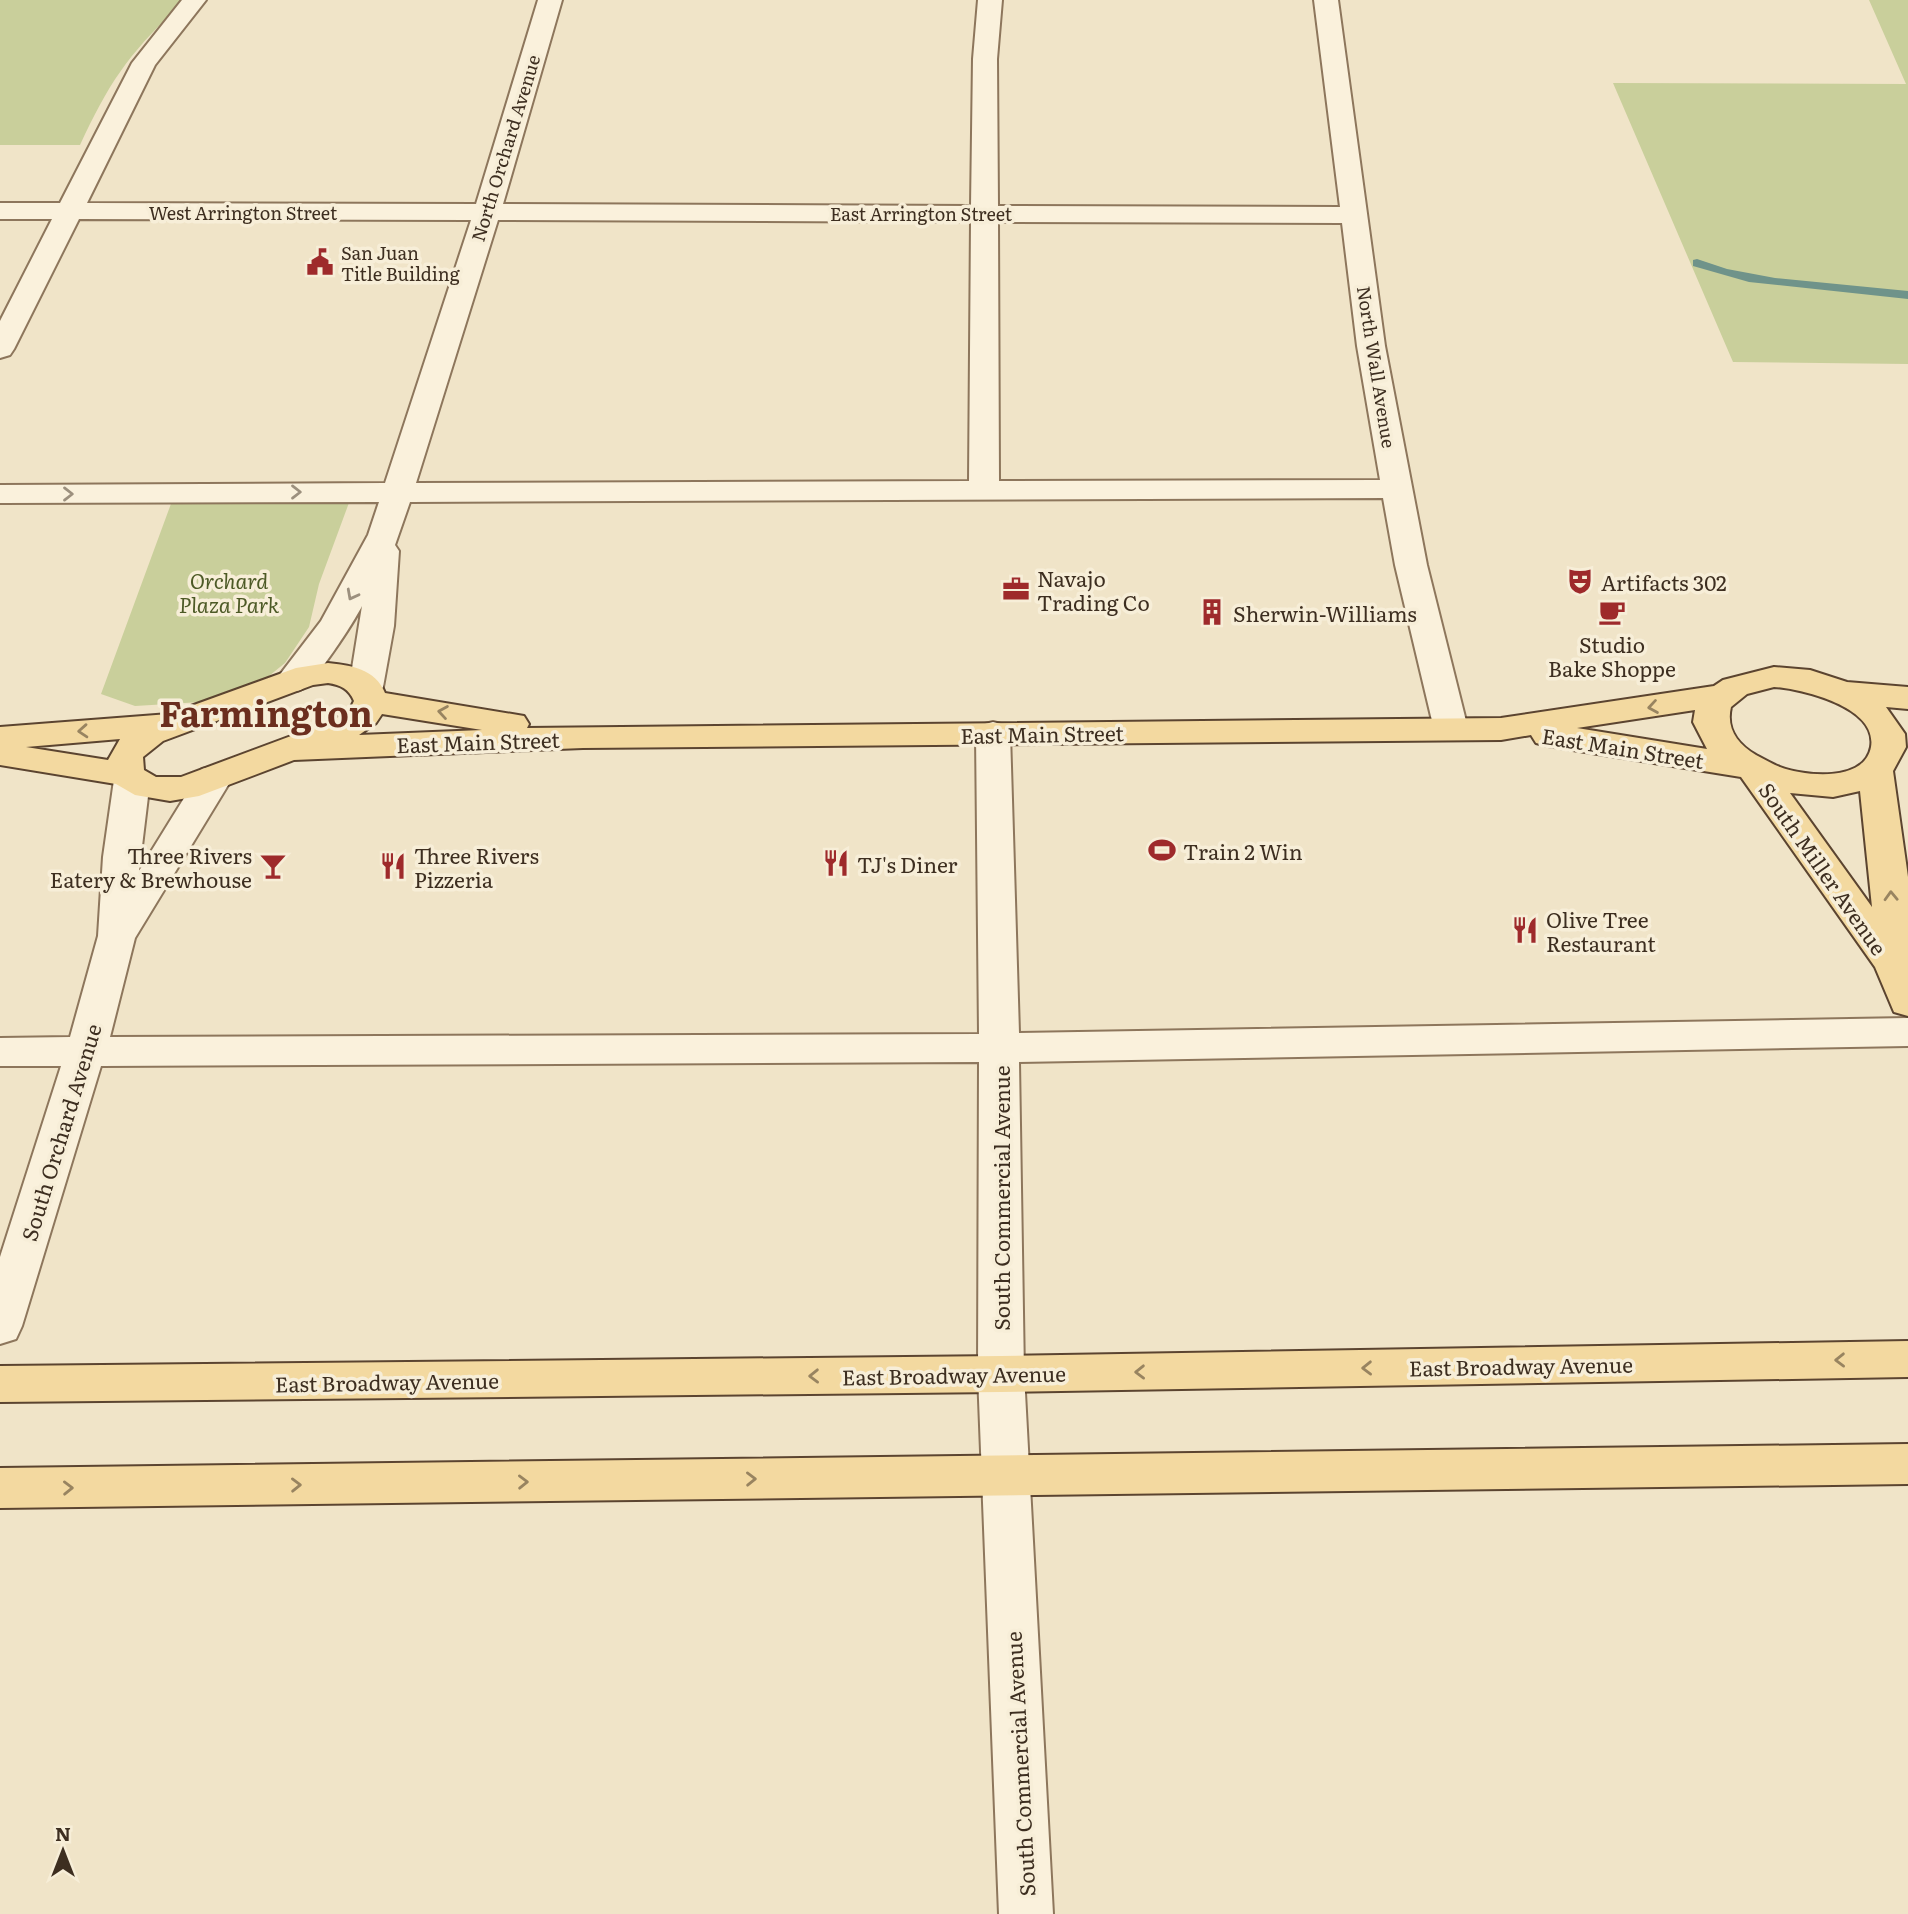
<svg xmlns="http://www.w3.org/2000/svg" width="1908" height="1914" font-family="Literata,serif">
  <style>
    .green { fill: #c9cf9b }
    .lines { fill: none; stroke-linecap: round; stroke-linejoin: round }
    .stream { fill: #6f938a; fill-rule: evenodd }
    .minor-casing { stroke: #8d765c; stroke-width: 4 }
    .major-casing { stroke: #5b4430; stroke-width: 4 }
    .minor { fill: #faf1dc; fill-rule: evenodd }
    .major { fill: #f3d9a0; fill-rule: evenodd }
    .oneway { stroke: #9c907e }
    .oneway2 { stroke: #988460 }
    .labels { text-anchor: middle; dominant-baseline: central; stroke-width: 7; stroke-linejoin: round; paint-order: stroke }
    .far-street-label { font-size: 18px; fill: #3d2e20; stroke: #f7eed8 }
    .far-poi-label { font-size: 18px; fill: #3d2e20; stroke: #f7eed8; text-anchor: start }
    .poi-label { font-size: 21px; fill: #3d2e20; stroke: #f7eed8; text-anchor: start }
    .park-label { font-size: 21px; font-style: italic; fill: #4d5a26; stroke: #f7eed8 }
    .street-label { font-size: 21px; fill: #3d2e20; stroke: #f7eed8 }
    .town-label { font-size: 35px; font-weight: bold; fill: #6b2e1e; stroke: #f7eed8 }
  </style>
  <rect width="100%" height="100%" fill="#f0e4c8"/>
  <g class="green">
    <path d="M0,0H181L176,9C127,56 109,83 80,145H0Z"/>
    <polygon points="1869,0 1908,0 1908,364 1733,362 1613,83 1906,84"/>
    <polygon points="350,500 319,584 309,627 285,663 264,680 201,702 135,706 101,694 172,501"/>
  </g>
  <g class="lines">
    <polygon class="stream" points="1697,259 1727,269 1775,278 1908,291 1908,299 1749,282 1693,266 1693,260"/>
    <defs>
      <g id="minor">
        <path d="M182,0H206L155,65L87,203L476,204L538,0H562L503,204L971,206L973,59L978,0H1002L997,59L998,206L1340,207L1314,0H1338L1385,346L1427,565L1468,729L1463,737L1451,740L1439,737L1434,729L1395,565L1383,498L410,502L395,545L399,551L394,626L383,687L378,694L366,698L354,694L349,687L362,606C354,622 315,682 302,689C295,693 288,690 280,688L275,681L321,621L368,535L379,502L0,503V485L385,483L471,220L79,219L14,349L10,355L0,358V321L52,219H0V203H60L132,63ZM498,220L971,222L969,481L416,483ZM998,222L1342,223L1357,346L1380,480L999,481Z"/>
        <polygon points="993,722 1005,725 1010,733 1019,1033 1908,1018 1908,1046 1019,1062 1024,1374 1053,1914 999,1914 978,1374 979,1062 101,1066 22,1326 16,1339 0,1344 0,1257 61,1066 0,1066 0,1038 70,1037 98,936 103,857 114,780 119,772 132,769 145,772 150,780 139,871 202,769 215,766 228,769 233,777 135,938 110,1037 979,1034 976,733 981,725"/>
      </g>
      <g id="major">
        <path d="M328,663C350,665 376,669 385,693L524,716L529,724L527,728L1501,718L1714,686L1723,680L1774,667L1810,670L1847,682L1908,687V709L1886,707L1905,734L1906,747L1893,771L1908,877V1016L1894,1012L1875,967L1741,777L1548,746L1536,743L1531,735L1501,740L583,748L294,760L199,796L170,801L135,795L116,784L0,765V727L169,714L296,668ZM328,683C341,685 349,689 354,701L350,709L334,720L181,777H156L144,770L143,757L163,741L313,685ZM1774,687C1802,689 1878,707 1871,747C1864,783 1804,776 1780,767C1772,764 1764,759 1756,755C1737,744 1726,728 1731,707L1747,694ZM1695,710L1693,722L1707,749L1577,728ZM382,714L482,730L359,735L376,723ZM120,739L108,760L26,747ZM1860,791L1872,907L1790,793L1833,797Z"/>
        <polygon points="1908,1341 1908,1377 1001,1392 0,1402 0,1366 1001,1356"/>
        <polygon points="1908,1444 1908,1484 0,1508 0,1468"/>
      </g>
    </defs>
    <use href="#minor" class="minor-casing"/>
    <use href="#major" class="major-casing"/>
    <use href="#minor" class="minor"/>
    <use href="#major" class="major"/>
  </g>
  <defs><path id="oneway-chevron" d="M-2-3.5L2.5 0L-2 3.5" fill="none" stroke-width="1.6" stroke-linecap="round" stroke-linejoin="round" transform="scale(1.75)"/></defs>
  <g class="oneway">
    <use href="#oneway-chevron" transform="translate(296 492)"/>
    <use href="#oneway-chevron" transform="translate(68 494)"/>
    <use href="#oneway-chevron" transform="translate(352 595) rotate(118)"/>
  </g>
  <g class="oneway2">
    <use href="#oneway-chevron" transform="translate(1653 707) rotate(171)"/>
    <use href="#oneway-chevron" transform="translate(443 712) rotate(-171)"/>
    <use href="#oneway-chevron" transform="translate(83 731) rotate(176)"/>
    <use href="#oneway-chevron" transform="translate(1891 896) rotate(-92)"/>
    <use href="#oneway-chevron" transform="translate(1840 1360) rotate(179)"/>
    <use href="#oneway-chevron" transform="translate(1367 1368) rotate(179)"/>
    <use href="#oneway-chevron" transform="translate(1140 1372) rotate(179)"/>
    <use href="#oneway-chevron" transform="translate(814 1376) rotate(179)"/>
    <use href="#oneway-chevron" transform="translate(751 1479) rotate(-1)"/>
    <use href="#oneway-chevron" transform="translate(523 1482) rotate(-1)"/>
    <use href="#oneway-chevron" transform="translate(296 1485) rotate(-1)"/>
    <use href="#oneway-chevron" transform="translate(68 1488) rotate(-1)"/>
  </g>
  <defs>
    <symbol id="civic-bare" viewBox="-9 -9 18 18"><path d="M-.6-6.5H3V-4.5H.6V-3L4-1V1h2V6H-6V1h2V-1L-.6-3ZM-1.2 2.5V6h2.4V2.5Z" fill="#9e2a2b" stroke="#f7eed8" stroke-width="2.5" paint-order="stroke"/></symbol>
    <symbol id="theatre-bare" viewBox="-9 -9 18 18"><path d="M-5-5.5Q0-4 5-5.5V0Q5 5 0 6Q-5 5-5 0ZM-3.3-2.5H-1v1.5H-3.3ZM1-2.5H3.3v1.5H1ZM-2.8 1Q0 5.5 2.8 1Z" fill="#9e2a2b" stroke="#f7eed8" stroke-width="2.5" paint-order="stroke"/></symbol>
    <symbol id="office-bare" viewBox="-9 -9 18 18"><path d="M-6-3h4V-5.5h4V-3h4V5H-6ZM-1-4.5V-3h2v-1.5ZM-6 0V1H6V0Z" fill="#9e2a2b" stroke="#f7eed8" stroke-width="2.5" paint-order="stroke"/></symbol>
    <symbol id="building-bare" viewBox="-9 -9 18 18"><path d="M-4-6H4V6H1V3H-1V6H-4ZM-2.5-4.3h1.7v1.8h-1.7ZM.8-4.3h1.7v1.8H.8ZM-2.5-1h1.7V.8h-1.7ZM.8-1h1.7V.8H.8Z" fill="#9e2a2b" stroke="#f7eed8" stroke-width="2.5" paint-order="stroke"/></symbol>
    <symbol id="cafe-bare" viewBox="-9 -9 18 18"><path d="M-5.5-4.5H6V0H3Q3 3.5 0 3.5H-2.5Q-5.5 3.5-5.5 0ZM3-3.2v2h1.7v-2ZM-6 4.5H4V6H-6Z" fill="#9e2a2b" stroke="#f7eed8" stroke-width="2.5" paint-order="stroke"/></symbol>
    <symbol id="stadium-bare" viewBox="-9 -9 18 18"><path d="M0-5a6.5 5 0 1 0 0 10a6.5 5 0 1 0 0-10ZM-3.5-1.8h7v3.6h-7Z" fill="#9e2a2b" stroke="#f7eed8" stroke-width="2.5" paint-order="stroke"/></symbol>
    <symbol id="restaurant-bare" viewBox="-9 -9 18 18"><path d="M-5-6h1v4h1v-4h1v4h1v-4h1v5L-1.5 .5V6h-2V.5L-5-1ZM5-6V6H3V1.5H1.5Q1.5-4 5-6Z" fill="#9e2a2b" stroke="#f7eed8" stroke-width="2.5" paint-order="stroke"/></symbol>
    <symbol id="bar-bare" viewBox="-9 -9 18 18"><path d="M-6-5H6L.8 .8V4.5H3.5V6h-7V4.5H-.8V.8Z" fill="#9e2a2b" stroke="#f7eed8" stroke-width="2.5" paint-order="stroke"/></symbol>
  </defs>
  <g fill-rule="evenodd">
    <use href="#civic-bare" x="301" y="243" width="38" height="38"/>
    <use href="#theatre-bare" x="1561" y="562" width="38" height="38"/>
    <use href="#office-bare" x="997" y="570" width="38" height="38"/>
    <use href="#building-bare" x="1193" y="593" width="38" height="38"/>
    <use href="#cafe-bare" x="1593" y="593" width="38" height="38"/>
    <use href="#stadium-bare" x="1143" y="831" width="38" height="38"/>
    <use href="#restaurant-bare" x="817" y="844" width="38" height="38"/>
    <use href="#bar-bare" x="254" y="847" width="38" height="38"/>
    <use href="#restaurant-bare" x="374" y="847" width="38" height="38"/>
    <use href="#restaurant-bare" x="1506" y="911" width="38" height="38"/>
  </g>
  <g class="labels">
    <g class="far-street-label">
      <text transform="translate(505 148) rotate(-73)">North Orchard Avenue</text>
      <text x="243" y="212">West Arrington Street</text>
      <text x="921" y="213">East Arrington Street</text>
      <text transform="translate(1377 367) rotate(81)">North Wall Avenue</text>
    </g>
    <g class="far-poi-label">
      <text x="341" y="252">San Juan<tspan x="341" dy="21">Title Building</tspan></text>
    </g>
    <g class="poi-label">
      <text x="1037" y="577">Navajo<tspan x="1037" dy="24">Trading Co</tspan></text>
      <text x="1601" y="581">Artifacts 302</text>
      <text x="1233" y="612">Sherwin-Williams</text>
      <text x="1612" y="643" text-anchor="middle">Studio<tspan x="1612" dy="24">Bake Shoppe</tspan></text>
      <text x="1183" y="850">Train 2 Win</text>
      <text x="252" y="854" text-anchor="end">Three Rivers<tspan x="252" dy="24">Eatery &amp; Brewhouse</tspan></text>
      <text x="414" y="854">Three Rivers<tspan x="414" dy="24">Pizzeria</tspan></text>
      <text x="857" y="863">TJ's Diner</text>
      <text x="1546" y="918">Olive Tree<tspan x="1546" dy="24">Restaurant</tspan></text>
    </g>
    <g class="park-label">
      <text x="229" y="579">Orchard<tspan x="229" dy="24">Plaza Park</tspan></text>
    </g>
    <g class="street-label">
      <text transform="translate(1042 733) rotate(-1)">East Main Street</text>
      <text transform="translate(478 741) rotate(-2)">East Main Street</text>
      <text transform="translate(1623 747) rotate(9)">East Main Street</text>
      <text transform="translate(1824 868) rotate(55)">South Miller Avenue</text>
      <text transform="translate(60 1132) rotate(-73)">South Orchard Avenue</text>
      <text transform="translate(1000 1198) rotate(-90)">South Commercial Avenue</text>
      <text transform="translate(1521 1365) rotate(-1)">East Broadway Avenue</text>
      <text transform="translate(954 1374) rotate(-1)">East Broadway Avenue</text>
      <text transform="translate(387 1381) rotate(-1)">East Broadway Avenue</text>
      <text transform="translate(1019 1764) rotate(-93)">South Commercial Avenue</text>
    </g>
    <g class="town-label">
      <text x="266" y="712">Farmington</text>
    </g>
  </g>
  <g transform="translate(63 1851)" stroke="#f7eed8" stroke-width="5" paint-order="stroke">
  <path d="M0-5L12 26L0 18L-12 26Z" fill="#3d2e20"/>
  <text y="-10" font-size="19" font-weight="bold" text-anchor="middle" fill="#3d2e20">N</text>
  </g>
</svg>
